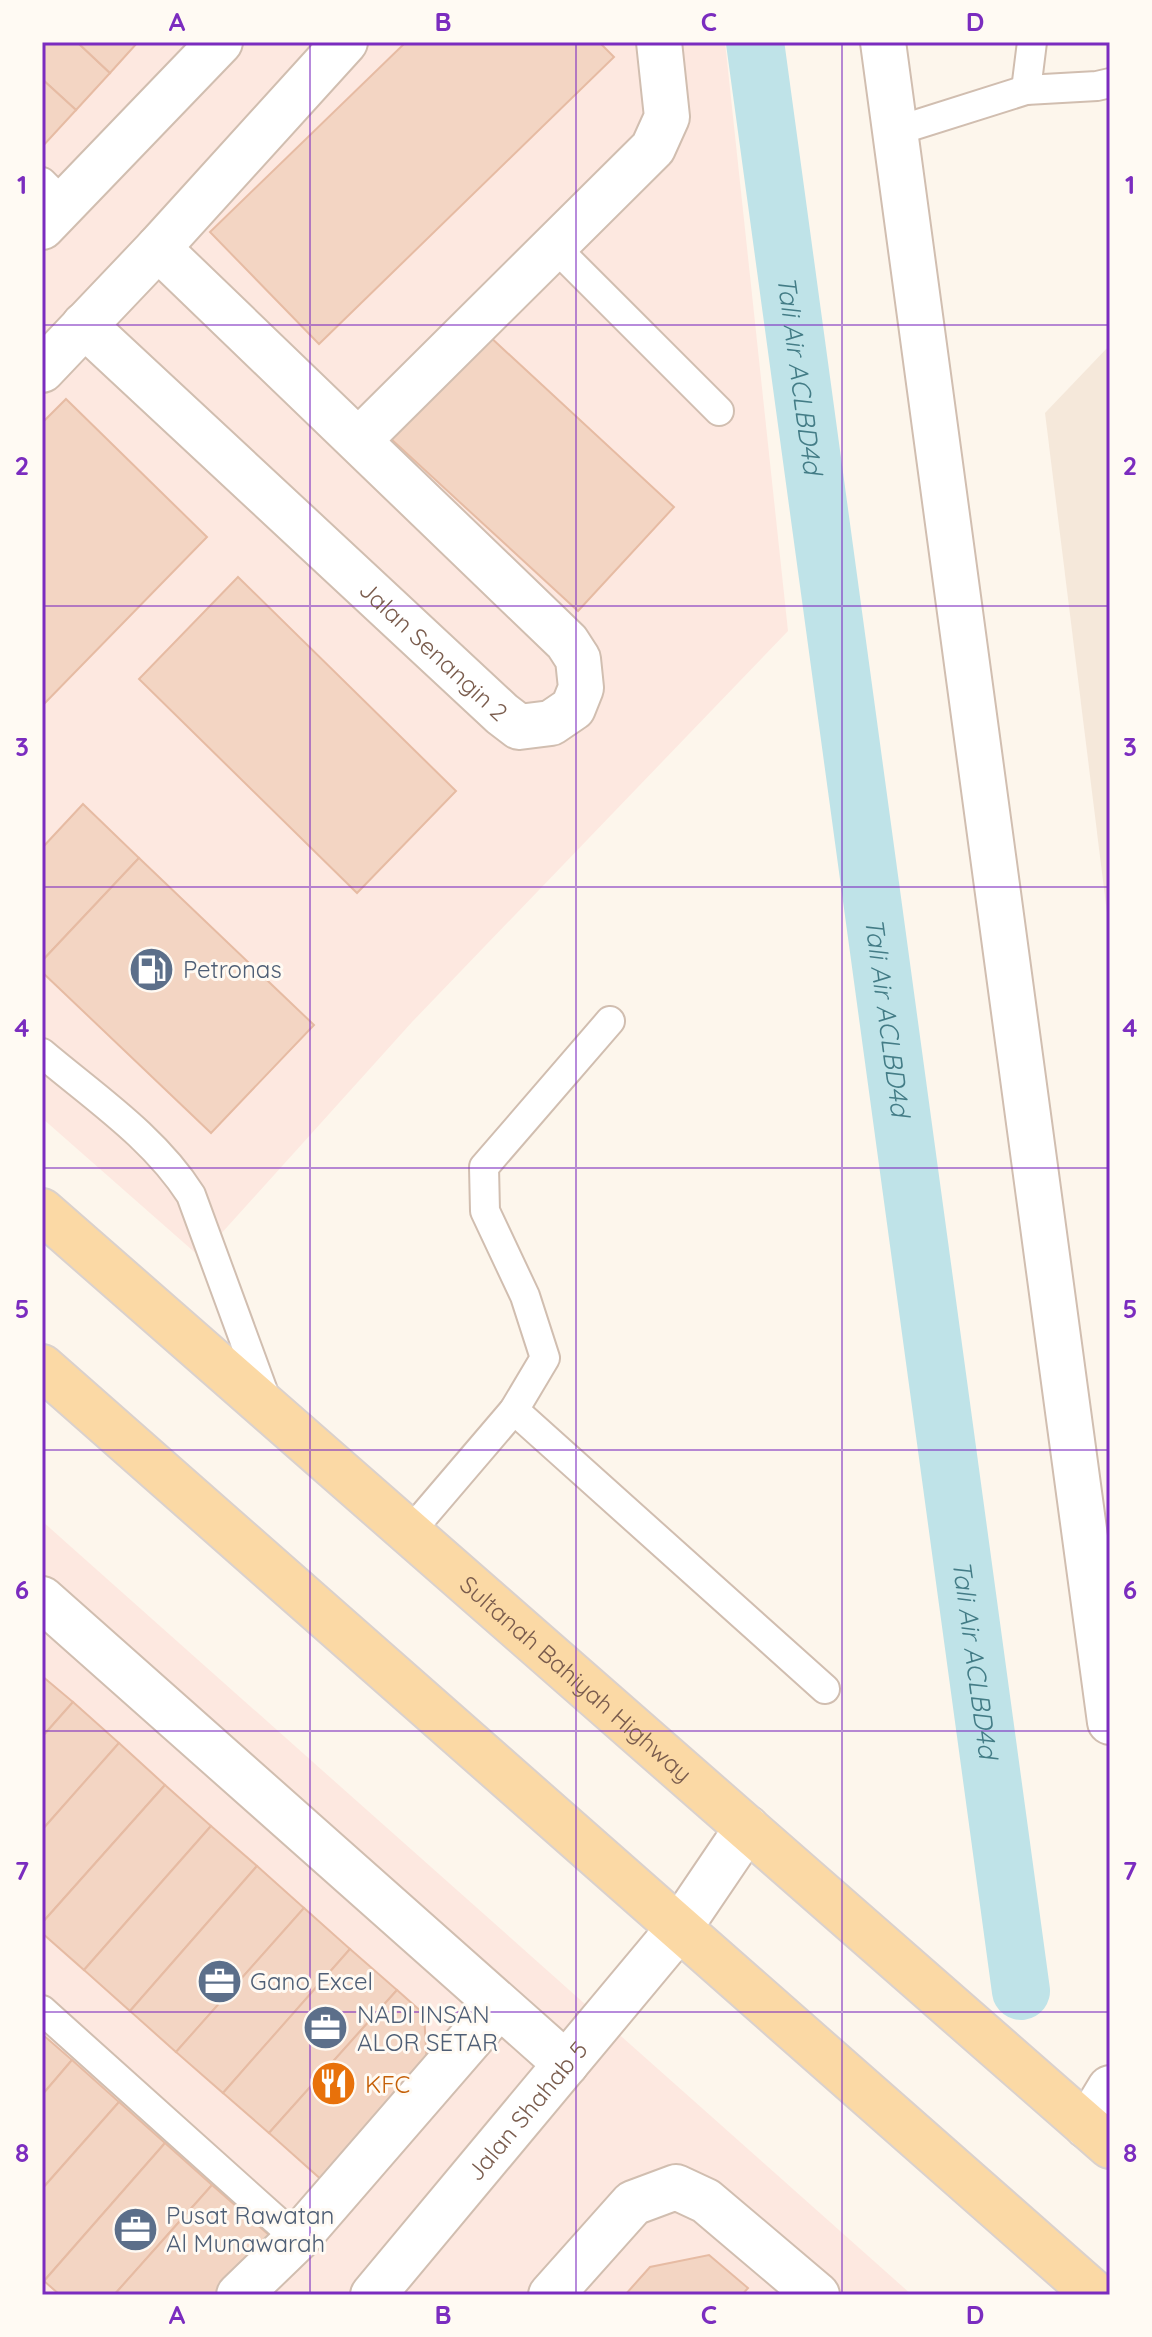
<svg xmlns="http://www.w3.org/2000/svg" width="1152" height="2337" font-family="Quicksand,sans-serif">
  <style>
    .residential { fill: #f5e8da }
    .commercial { fill: #fde8e0 }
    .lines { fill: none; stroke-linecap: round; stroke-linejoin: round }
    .canal { stroke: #bfe3e8; stroke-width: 58 }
    .building { fill: #f3d5c3; stroke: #e6bba3; stroke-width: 2 }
    .lane-casing { stroke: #d1beb0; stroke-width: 32 }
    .street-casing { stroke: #d1beb0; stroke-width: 48 }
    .primary-casing { stroke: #dad1cd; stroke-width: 48 }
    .lane { stroke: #fff; stroke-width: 28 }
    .street { stroke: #fff; stroke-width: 44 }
    .primary { stroke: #fbd9a5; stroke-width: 44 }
    .grid { fill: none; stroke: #7b2cbf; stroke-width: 2; stroke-opacity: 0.55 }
    .labels { text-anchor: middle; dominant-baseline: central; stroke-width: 6; stroke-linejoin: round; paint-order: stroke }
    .street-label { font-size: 24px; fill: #7a5c4d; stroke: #fffaf3 }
    .service-label { font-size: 24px; fill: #4e5e75; stroke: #fffaf3; text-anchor: start }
    .food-label { font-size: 24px; fill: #c56008; stroke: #fffaf3; text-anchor: start }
    .water-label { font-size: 26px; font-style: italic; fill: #437c86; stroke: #fffaf3 }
    .neatline { fill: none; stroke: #7b2cbf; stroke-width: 3 }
    .grid-label { font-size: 26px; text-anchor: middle; font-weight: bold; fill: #7b2cbf }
  </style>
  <rect width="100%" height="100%" fill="#fdf6ec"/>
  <polygon class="residential" points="1110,345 1110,937 1045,413"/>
  <g class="commercial">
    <polygon points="42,42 725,42 788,631 412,1022 200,1257 42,1118"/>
    <polygon points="42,1521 912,2295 42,2295"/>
  </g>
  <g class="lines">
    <path class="canal" id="s1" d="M755,42L1021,1991"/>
  </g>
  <g class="building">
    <polygon points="42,42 77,42 110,73 76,110 42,79"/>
    <polygon points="77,42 138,42 110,73"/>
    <polygon points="406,42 599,42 614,57 319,344 210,232"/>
    <polygon points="42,79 76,110 42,147"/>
    <polygon points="487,334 674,507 578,611 390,438"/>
    <polygon points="66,399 207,537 42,706 42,423"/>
    <polygon points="238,577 456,791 357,893 139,679"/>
    <polygon points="83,804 139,858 42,961 42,848"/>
    <polygon points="139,858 314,1025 211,1133 42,972 42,961"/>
    <polygon points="42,1676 73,1702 42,1737"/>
    <polygon points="73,1702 119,1743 42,1830 42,1737"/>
    <polygon points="119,1743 165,1785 42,1923 42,1830"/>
    <polygon points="165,1785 211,1826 84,1970 42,1933 42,1923"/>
    <polygon points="211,1826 257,1866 130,2011 84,1970"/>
    <polygon points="257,1866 304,1908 176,2052 130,2011"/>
    <polygon points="304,1908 350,1949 223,2093 176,2052"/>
    <polygon points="350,1949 397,1990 269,2133 223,2093"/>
    <polygon points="397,1990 424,2014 427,2065 324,2182 269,2133"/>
    <polygon points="42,2034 72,2060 42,2095"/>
    <polygon points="72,2060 119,2102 42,2189 42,2095"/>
    <polygon points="119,2102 165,2143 44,2281 42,2279 42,2189"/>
    <polygon points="165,2143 212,2185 114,2295 60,2295 44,2281"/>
    <polygon points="212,2185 269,2235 217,2295 114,2295"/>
    <polygon points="709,2255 748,2288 742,2295 625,2295 650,2267"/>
  </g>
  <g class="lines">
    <defs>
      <g id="lane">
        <polyline points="1026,90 1032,42"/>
        <polyline points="896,131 1026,90 1097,86 1110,83"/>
        <polyline points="42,182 64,204"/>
        <polyline points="555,247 719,411"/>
        <path d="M42,1053C94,1097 154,1137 191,1195L267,1402"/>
        <polyline points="514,1410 825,1689"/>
        <polyline points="409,1533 514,1410 545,1358 525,1296 485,1211 484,1167 610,1021"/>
        <polyline points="42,2010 297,2239"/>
      </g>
      <g id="street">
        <polyline points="883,42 1110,1722"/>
        <polyline points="42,227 220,42"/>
        <path id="s2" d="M84,325L502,714L519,727L551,723L573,708L581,688L578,659L567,642L158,248"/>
        <polyline points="42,370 158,248 345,42"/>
        <polyline points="359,440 653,148 667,117 659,42"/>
        <polyline points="42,1599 566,2064"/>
        <polyline points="1087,2126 1110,2088"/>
        <polyline points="239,2295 297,2239 499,2006"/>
        <path id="s3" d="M373,2295L680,1927L747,1828"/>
        <polyline points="551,2295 633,2203 676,2187 706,2201 817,2295"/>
      </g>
      <g id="primary">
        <path id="s4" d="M42,1211L1110,2146"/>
        <polyline points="42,1367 1096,2295"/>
      </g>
    </defs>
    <use href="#lane" class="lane-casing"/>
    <use href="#street" class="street-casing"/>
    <use href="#primary" class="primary-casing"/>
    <use href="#lane" class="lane"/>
    <use href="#street" class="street"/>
    <use href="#primary" class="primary"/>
  </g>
  <path class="grid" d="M310,42V2295M576,42V2295M842,42V2295M42,325H1110M42,606H1110M42,887H1110M42,1168H1110M42,1450H1110M42,1731H1110M42,2012H1110"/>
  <defs>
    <symbol id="fuel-disc" viewBox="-11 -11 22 22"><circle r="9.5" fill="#5c6f8a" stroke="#fffaf3"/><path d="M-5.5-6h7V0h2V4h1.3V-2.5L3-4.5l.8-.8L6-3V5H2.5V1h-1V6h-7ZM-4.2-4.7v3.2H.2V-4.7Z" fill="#fff"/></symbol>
    <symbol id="office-disc" viewBox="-11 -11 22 22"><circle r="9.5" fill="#5c6f8a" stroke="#fffaf3"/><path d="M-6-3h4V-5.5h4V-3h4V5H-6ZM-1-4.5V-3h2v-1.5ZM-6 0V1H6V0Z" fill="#fff"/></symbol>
    <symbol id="restaurant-disc" viewBox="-11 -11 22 22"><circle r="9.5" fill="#e8710a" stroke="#fffaf3"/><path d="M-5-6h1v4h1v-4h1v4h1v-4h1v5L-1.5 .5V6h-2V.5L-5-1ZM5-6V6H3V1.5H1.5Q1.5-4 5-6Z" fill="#fff"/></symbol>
  </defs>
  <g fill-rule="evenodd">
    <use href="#fuel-disc" x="126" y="944" width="51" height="51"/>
    <use href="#office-disc" x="194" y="1956" width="51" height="51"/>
    <use href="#office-disc" x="300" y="2002" width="51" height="51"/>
    <use href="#restaurant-disc" x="308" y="2058" width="51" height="51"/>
    <use href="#office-disc" x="110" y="2204" width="51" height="51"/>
  </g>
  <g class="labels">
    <g class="street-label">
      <text stroke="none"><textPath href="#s2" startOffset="478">Jalan Senangin 2</textPath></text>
      <text stroke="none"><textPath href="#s4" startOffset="710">Sultanah Bahiyah Highway</textPath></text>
      <text stroke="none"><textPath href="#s3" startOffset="240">Jalan Shahab 5</textPath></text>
    </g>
    <g class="service-label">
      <text x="183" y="969">Petronas</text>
      <text x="250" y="1981">Gano Excel</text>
      <text x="357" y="2014">NADI INSAN<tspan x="357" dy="28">ALOR SETAR</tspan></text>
      <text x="166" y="2215">Pusat Rawatan<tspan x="166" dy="28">Al Munawarah</tspan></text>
    </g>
    <g class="food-label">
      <text x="365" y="2084">KFC</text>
    </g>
    <g class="water-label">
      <text stroke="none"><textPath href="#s1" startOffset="336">Tali Air ACLBD4d</textPath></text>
      <text stroke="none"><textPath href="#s1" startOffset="984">Tali Air ACLBD4d</textPath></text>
      <text stroke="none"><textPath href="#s1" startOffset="1632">Tali Air ACLBD4d</textPath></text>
    </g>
  </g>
  <rect width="1152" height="2337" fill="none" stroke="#fffaf3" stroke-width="88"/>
  <rect x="44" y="44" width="1064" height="2249" class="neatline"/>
  <g class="grid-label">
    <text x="177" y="31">A</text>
    <text x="443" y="31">B</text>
    <text x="709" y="31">C</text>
    <text x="975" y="31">D</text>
    <text x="22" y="194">1</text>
    <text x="1130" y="194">1</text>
    <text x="22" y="475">2</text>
    <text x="1130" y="475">2</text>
    <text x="22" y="756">3</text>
    <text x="1130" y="756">3</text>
    <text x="22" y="1037">4</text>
    <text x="1130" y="1037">4</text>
    <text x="22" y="1318">5</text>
    <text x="1130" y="1318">5</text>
    <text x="22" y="1599">6</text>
    <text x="1130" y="1599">6</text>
    <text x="22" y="1880">7</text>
    <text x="1130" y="1880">7</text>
    <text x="22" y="2162">8</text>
    <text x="1130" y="2162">8</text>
    <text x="177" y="2324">A</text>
    <text x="443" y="2324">B</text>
    <text x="709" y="2324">C</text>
    <text x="975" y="2324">D</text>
  </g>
</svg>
